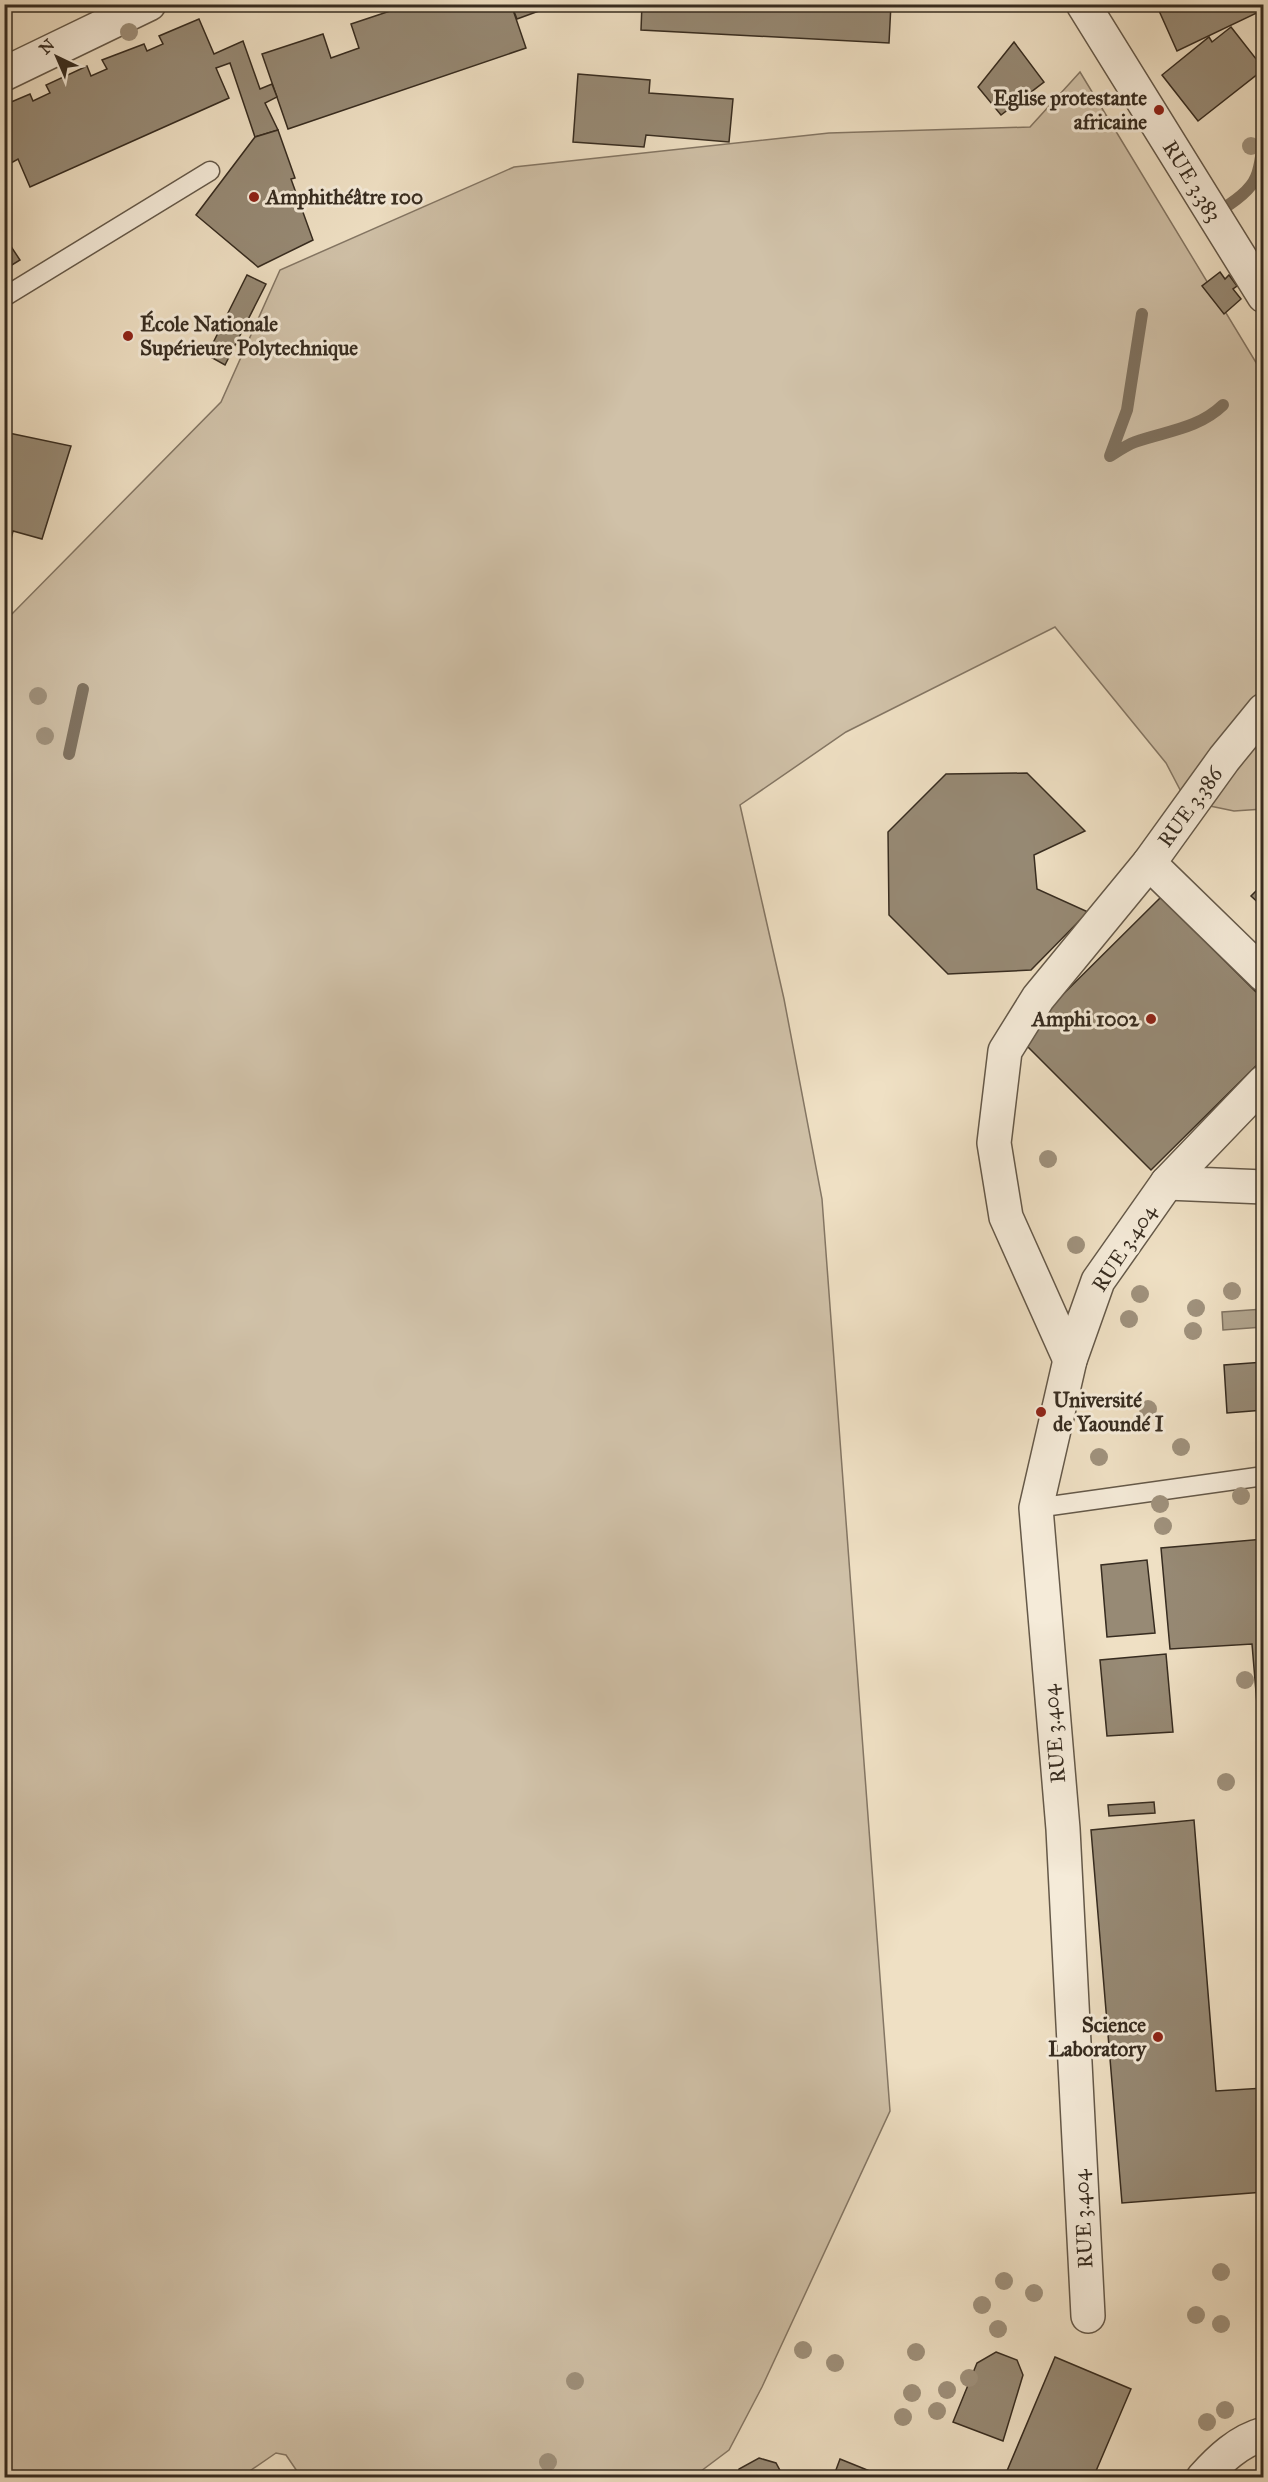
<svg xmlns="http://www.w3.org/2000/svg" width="1268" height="2482" font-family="'IM FELL Great Primer',serif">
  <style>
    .green { fill: #d0c1a8; stroke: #847664; stroke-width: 1.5 }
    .water { fill: #b0a38c; stroke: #807361; stroke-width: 1.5 }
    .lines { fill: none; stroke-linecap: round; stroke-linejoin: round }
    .stream { stroke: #807361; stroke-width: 12 }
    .building { fill: #978a75; stroke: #372c20; stroke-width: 1.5 }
    .service-casing { stroke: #655949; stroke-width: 21 }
    .minor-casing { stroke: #655949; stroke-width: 36 }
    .service { stroke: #f5ebd9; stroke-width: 18 }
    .minor { stroke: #f5ebd9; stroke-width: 33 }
    .tree { fill: #9f917c }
    .poi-dot { fill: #8f2418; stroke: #f5ebd9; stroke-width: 2 }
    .labels { text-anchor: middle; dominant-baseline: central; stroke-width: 6; stroke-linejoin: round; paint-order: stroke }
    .poi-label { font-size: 21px; font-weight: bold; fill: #372c20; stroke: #f5ebd9; text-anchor: end }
    .street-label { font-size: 21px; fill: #372c20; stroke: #f5ebd9 }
  </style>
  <rect width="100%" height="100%" fill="#efe0c4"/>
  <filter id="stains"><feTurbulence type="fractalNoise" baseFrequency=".00333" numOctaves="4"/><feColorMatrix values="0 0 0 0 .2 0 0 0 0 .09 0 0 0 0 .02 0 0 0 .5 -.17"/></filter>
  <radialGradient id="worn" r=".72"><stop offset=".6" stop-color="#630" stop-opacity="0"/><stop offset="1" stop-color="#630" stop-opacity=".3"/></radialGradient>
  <polygon class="green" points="1080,72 1263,374 1263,809 1234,811 1186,801 1166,763 1055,627 846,732 740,805 784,999 822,1199 890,2111 762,2387 729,2450 693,2477 301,2477 286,2455 276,2453 241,2477 5,2478 5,621 221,402 280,270 514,167 829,133 1030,127"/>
  <polygon class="water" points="1263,1309 1263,1327 1223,1330 1222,1312"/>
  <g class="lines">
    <g class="stream">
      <path d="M1214,214C1228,206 1250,192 1256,177C1261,166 1261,151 1264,140"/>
      <path d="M1142,314L1127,410L1110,456C1118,451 1127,445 1135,442C1166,431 1198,429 1223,405"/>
      <polyline points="69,754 83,689"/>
    </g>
  </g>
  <g class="building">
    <polygon points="411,4 511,4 526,48 288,129 262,54 323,34 331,58 359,48 351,24"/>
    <polygon points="511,4 558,4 517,19"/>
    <polygon points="642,4 891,4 889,43 641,30"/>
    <polygon points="1156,4 1260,4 1263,10 1177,51"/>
    <polygon points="199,19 214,54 243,41 260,89 272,84 277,97 265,103 278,130 255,137 230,63 216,68 229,98 30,187 18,159 4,167 4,105 30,94 33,101 50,93 46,85 87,66 91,76 107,69 102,60 144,44 147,51 163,44 159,36"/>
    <polygon points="1231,27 1264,69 1198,121 1162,75 1209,37 1212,42"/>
    <polygon points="1014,42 1044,82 1001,115 978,87"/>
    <polygon points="578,74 650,80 649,93 733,99 729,142 646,135 644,147 573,142"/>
    <polygon points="278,130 295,178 291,179 313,240 258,267 196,215 255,137"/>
    <polygon points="4,236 20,260 4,270"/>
    <polygon points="1220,272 1225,279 1229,275 1237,286 1233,289 1241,299 1224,314 1202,286"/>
    <polygon points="247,275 266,284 225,365 207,355"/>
    <polygon points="4,432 71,446 42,539 13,531 4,568"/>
    <polygon points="1027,773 1085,831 1034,855 1037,889 1088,912 1031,970 948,974 889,915 888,832 946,774"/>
    <polygon points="1264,883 1264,908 1251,896"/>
    <polygon points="1161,897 1264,1000 1264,1058 1151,1170 1019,1038"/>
    <polygon points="1264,1362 1264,1410 1227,1413 1224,1365"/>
    <polygon points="1264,1539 1264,1788 1252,1644 1170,1649 1161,1548"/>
    <polygon points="1147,1560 1155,1633 1107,1637 1101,1565"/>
    <polygon points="1166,1654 1173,1732 1107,1736 1100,1660"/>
    <polygon points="1154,1802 1155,1813 1109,1816 1108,1805"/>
    <polygon points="1194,1820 1216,2091 1264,2088 1264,2192 1122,2203 1091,1830"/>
    <polygon points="996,2352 1017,2360 1023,2375 1003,2441 953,2422 977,2363"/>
    <polygon points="1055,2357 1131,2389 1093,2478 1004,2478"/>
    <polygon points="759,2458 776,2463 784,2478 736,2478 739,2469"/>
    <polygon points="840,2459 887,2478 833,2478"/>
  </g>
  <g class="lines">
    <defs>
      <g id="service">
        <polyline points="4,297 210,171"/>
        <polyline points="1036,1508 1264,1476"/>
      </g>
      <g id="minor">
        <polyline points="1083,4 1264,296"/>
        <polyline points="4,74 149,4"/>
        <polyline points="1264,710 1224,759 1149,863 1264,975"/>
        <polyline points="1264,1082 1167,1183 1264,1187"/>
        <polyline points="1070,1360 1006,1217 994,1143 1005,1051 1038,998 1149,863"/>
        <polyline points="1088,2316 1063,1829 1036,1508 1070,1360 1098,1281 1167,1183"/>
        <path d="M1203,2478C1220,2459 1239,2441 1264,2434"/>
      </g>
    </defs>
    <use href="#service" class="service-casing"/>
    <use href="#minor" class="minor-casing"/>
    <use href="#service" class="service"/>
    <use href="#minor" class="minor"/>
  </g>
  <g class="tree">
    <circle cx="129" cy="32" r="9"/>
    <circle cx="1251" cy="146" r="9"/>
    <circle cx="38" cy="696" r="9"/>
    <circle cx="45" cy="736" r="9"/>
    <circle cx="1048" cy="1159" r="9"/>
    <circle cx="1076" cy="1245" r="9"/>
    <circle cx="1232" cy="1291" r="9"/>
    <circle cx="1140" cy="1294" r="9"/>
    <circle cx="1196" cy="1308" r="9"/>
    <circle cx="1129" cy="1319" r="9"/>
    <circle cx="1193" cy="1331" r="9"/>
    <circle cx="1148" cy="1409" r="9"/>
    <circle cx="1181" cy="1447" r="9"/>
    <circle cx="1099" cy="1457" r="9"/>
    <circle cx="1241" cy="1496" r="9"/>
    <circle cx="1160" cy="1504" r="9"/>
    <circle cx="1163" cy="1526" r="9"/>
    <circle cx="1245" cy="1680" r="9"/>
    <circle cx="1226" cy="1782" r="9"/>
    <circle cx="1221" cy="2272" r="9"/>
    <circle cx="1004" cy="2281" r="9"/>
    <circle cx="1034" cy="2293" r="9"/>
    <circle cx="982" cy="2305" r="9"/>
    <circle cx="1196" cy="2315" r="9"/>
    <circle cx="1221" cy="2324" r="9"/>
    <circle cx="998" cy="2329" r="9"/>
    <circle cx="803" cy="2350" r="9"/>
    <circle cx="916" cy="2352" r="9"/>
    <circle cx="835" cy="2363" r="9"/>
    <circle cx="969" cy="2378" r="9"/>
    <circle cx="575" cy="2381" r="9"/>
    <circle cx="947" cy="2390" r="9"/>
    <circle cx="912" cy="2393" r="9"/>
    <circle cx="1225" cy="2410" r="9"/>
    <circle cx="937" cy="2411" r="9"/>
    <circle cx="903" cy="2417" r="9"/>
    <circle cx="1207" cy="2422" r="9"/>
    <circle cx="548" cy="2462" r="9"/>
  </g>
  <g class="poi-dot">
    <circle cx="1159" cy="110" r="6"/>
    <circle cx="254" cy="197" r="6"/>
    <circle cx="128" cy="336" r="6"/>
    <circle cx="1151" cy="1019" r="6"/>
    <circle cx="1041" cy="1412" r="6"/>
    <circle cx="1158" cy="2037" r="6"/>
  </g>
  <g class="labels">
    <g class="poi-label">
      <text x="1147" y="98">Eglise protestante<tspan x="1147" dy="24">africaine</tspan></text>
      <text x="266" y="197" text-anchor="start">Amphithéâtre 100</text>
      <text x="140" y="324" text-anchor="start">École Nationale<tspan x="140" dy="24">Supérieure Polytechnique</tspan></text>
      <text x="1139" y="1019">Amphi 1002</text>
      <text x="1053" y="1400" text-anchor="start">Université<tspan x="1053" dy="24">de Yaoundé I</tspan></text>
      <text x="1146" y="2025">Science<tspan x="1146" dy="24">Laboratory</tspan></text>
    </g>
    <g class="street-label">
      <text transform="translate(1192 181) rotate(58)">RUE 3.383</text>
      <text transform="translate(1190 807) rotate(-54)">RUE 3.386</text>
      <text transform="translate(1124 1248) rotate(-57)">RUE 3.404</text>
      <text transform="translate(1054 1734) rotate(-95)">RUE 3.404</text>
      <text transform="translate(1083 2219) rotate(-93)">RUE 3.404</text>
    </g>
  </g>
  <rect width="1268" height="2482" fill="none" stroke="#efe0c4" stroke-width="24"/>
  <rect x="6" y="6" width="1256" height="2470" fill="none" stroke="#372c20" stroke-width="3"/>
  <rect x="12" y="12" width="1244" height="2458" fill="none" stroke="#372c20" stroke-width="1.5"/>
  <g transform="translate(57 57) rotate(316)" stroke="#f5ebd9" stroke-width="4.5" paint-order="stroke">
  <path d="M0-4.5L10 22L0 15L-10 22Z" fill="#372c20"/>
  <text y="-9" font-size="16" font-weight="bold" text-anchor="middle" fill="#372c20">N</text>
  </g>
  <rect width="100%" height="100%" filter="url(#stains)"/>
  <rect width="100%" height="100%" fill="url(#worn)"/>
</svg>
